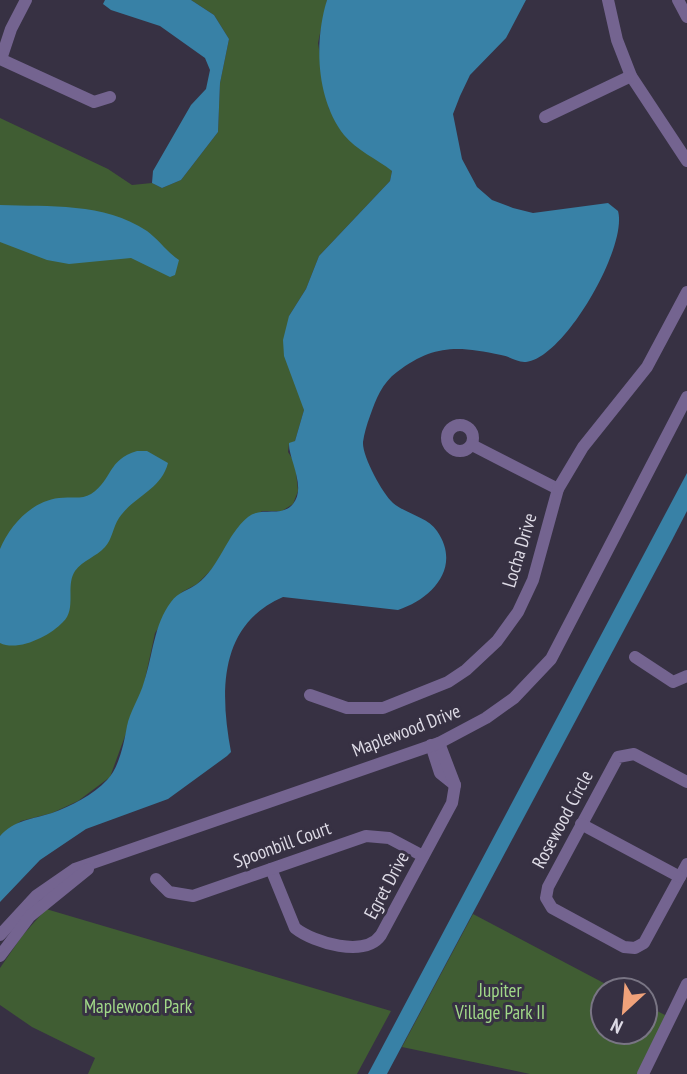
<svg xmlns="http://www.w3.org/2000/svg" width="687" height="1074" font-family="'PT Sans Narrow',sans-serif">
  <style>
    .green { fill: #405d33 }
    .water { fill: #3881a6 }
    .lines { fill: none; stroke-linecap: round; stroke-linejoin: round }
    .minor { stroke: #746490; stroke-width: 12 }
    .labels { text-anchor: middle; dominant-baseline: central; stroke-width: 6; stroke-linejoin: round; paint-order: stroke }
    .street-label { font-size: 19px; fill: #dddae5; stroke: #373143 }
    .park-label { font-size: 19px; fill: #a1d888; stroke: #373143 }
  </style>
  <rect width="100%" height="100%" fill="#373143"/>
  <g class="green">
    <polygon points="191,0 327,0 318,43 329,109 392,171 390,181 319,256 306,289 289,316 304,410 295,441 289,444 288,452 295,463 298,491 293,504 282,511 262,511 237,531 212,569 197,584 182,592 155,633 144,684 110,777 78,801 52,813 21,821 0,836 0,118 108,169 132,185 152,183 162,188 181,180 218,132 220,83 229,39 214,15"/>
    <polygon points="46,909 391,1011 357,1074 88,1074 95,1058 32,1027 0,1005 0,968 22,936"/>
    <polygon points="473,914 617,990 603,990 603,1032 645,1032 645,1005 667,1016 637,1074 530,1074 402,1047"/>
  </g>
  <g class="water">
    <polygon points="105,0 191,0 214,15 229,39 220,83 218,132 181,180 162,188 152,183 153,171 191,105 206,89 210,70 205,58 160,26 111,10 103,4"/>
    <path d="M327,0H526L506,38L470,75L460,96L453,114L462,159L477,187L492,200L513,208L533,213L608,203L618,211C628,246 565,358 526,362C518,363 509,356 501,355C458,346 434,344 397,372C382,383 376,399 370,416C367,424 364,434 363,442C362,456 382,493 393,503C406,514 428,517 437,531C462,567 432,599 398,610L283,597C218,625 220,693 231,752L227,756L168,799L86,829L40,860L0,902V836C14,820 33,819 52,813C71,806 93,795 107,780C119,768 124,743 127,726C130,711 140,697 144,682C153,655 154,624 171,602C178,592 189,590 197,584C220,567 226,535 248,517C261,506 282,518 293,504C307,487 288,458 289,443L295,441L304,410L284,356L283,340L289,316L306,289L319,256L390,181L392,171C377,159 356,150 344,135C316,99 314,42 327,0Z"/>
    <path d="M0,205C49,207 104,202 147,231C158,239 167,252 179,260L175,275L170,277L131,258L69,264L47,260L0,242Z"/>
    <path d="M137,451H147L168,463C161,490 134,496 119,518C113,527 112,540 105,547C96,557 83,560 75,571C65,586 77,609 63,622C50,636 18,652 0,643V549C10,525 32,501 59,498C70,496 81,500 91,494C113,479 107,460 137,451Z"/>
    <polygon points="687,473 687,511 671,542 387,1074 368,1074"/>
  </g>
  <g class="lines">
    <g class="minor">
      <polyline points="608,0 617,40 631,76 687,161"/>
      <polyline points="678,0 687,17"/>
      <polyline points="0,59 94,102 110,97"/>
      <polyline points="1,59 11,29 26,0"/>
      <polyline points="545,117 631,76"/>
      <circle cx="460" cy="438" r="13"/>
      <polyline points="472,445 558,489"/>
      <polyline points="635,657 673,682 687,676"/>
      <polyline points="310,695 347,708 383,708 448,682 466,670 497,641 518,612 533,580 558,489 583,447 647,367 687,292"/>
      <polyline points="431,745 440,773 455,785"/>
      <polyline points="687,782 634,754 618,757 548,887 546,898 552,908 624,947 635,948 644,943 687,864"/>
      <polyline points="581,824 680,877"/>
      <path d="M271,869L295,928C314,943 365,958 381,935L452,803L455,785L439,743"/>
      <polyline points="156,879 169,892 193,896 366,836 389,838 423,856"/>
      <polyline points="0,935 36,896 75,869 439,743 486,718 514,698 551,659 687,397"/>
      <polyline points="0,956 30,916 88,869"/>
      <polyline points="643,1074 687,984"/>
    </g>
  </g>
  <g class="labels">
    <g class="street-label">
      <text transform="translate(519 550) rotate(-73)">Locha Drive</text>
      <text transform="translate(406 730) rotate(-21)">Maplewood Drive</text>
      <text transform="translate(562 819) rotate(-62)">Rosewood Circle</text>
      <text transform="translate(282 844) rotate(-20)">Spoonbill Court</text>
      <text transform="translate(386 885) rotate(-62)">Egret Drive</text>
    </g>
    <g class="park-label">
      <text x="500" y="990">Jupiter<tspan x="500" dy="22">Village Park II</tspan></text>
      <text x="138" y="1006">Maplewood Park</text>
    </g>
  </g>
  <g transform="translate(624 1011) rotate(206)"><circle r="33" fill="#373143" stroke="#797584" stroke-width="2"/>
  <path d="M0-5L12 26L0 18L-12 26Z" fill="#f0a27a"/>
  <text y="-10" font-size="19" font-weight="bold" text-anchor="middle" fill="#dddae5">N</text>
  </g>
</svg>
